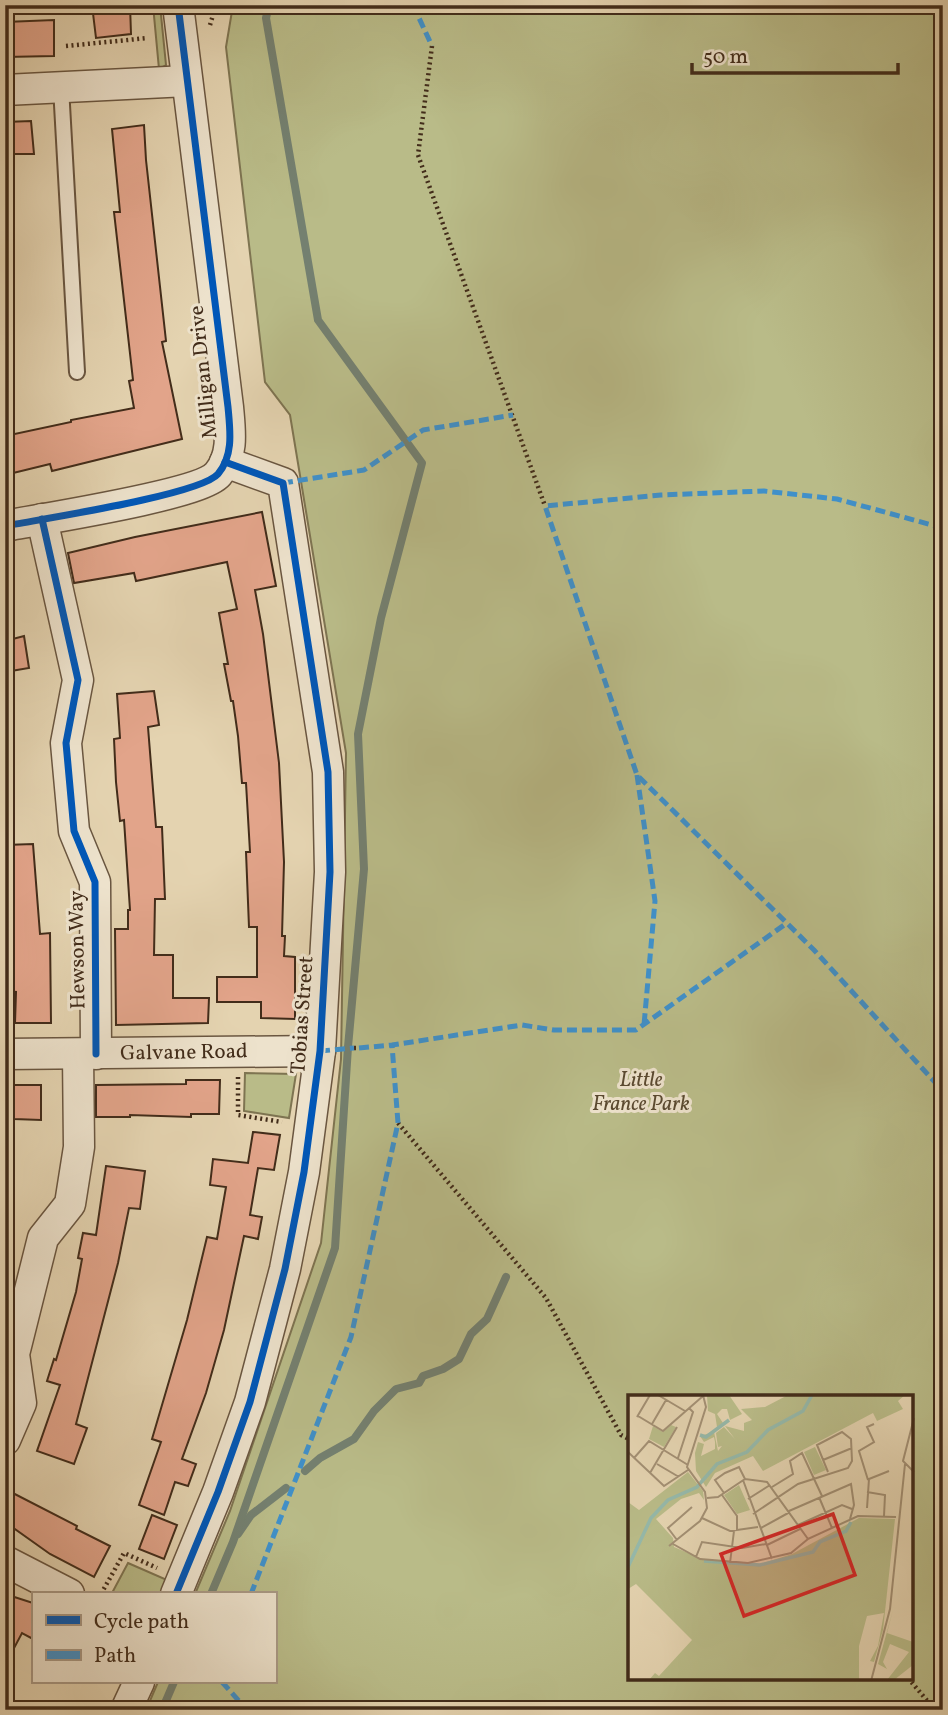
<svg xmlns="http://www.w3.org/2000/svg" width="948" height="1715" font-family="Vollkorn,serif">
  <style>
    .green { fill: #b9bb88; stroke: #7e7451; stroke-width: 2; fill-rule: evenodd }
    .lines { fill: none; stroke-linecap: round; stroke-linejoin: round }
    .stream { stroke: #748070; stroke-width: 8 }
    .building { fill: #e2a48a; stroke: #422c1a; stroke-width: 2 }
    .service-casing { stroke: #6a5640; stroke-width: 18 }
    .minor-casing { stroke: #6a5640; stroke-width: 33 }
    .path { stroke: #422c1a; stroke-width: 4.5; stroke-dasharray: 2 3.5; stroke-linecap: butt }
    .service { stroke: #ede2cc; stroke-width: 14 }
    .minor { stroke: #ede2cc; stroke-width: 30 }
    .quiet { stroke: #4090c9; stroke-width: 5; stroke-dasharray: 10 5; stroke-linecap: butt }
    .cycleway-casing { stroke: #ede2cc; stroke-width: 11 }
    .cycleway { stroke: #0057b8; stroke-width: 7 }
    .labels { text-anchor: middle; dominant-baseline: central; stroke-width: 6; stroke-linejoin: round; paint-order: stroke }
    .street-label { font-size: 21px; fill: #422c1a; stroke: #ede2cc }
    .park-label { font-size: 21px; font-style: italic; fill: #5a4930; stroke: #ede2cc }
    .inset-river { fill: none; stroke: #95b8a9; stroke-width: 3.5 }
    .inset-road { fill: none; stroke: #a39074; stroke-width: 2 }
    .view { fill: #d62828; fill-opacity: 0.15; stroke: #d62828; stroke-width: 3.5 }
    .inset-edge { fill: none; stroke: #422c1a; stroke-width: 3.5 }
  </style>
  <rect width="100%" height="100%" fill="#e4d3b0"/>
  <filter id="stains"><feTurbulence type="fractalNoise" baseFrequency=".00286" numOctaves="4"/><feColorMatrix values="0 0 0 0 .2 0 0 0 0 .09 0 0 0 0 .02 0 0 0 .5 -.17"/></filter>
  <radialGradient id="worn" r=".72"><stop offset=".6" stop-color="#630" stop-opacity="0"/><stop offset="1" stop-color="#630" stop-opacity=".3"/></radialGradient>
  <g class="green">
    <polygon points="153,5 160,5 166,65 159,69"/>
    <path d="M233,5H943V1710H146L158,1682H275V1594H195L230,1511L321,1243L341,1059L346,753L290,415L265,382L226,47ZM629,1396H911V1678H629Z"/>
    <polygon points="245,1073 296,1074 289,1118 244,1111"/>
    <polygon points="128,1563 167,1580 161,1594 112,1593"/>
  </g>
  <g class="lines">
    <g class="stream">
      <polyline points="305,1471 320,1458 354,1439 374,1411 396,1389 419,1383 423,1376 443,1369 459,1359 471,1334 487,1319 506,1277"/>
      <polyline points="238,1534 251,1515 286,1488"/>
      <polyline points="211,1594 233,1542 335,1248 348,1047 364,869 358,734 381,618 422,463 318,320 266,18 269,5"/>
      <polyline points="162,1710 174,1682"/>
    </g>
  </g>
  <g class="building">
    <polygon points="92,5 130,5 131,34 96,38"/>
    <polygon points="54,20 54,56 5,57 5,22"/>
    <polygon points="31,121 34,154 6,154 5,122"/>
    <polygon points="144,125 146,160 166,341 162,342 182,439 52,471 50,464 5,475 5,436 71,422 71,420 134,408 129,381 133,380 114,212 120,212 112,129"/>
    <polygon points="262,512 276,586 255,590 263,634 279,763 284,862 282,936 285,936 284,956 295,957 295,1019 261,1018 261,1002 217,1002 217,977 257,977 257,927 249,927 246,852 250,852 246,783 242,783 238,736 233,701 231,701 224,664 228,664 219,613 237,609 227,562 136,581 134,573 74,583 68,553 135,537"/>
    <polygon points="24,636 29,668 5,672 5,641"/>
    <polygon points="154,691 159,725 148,727 156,827 162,827 165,899 155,899 154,955 173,955 173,998 209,998 208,1023 116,1025 115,929 128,929 128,910 130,910 124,820 120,821 116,782 114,739 120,738 117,694"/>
    <polygon points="33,844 40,934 50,933 51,1023 15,1023 16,992 5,991 5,968 12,968 11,907 5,907 5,845"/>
    <polygon points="186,1080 220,1080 219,1114 191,1114 191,1117 130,1115 130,1117 96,1117 96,1085 186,1084"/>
    <polygon points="6,1085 41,1085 41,1120 14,1119 14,1112 7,1112"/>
    <polygon points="253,1132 280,1135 274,1170 258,1168 250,1215 262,1217 258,1239 244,1236 224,1330 206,1393 182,1459 196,1464 188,1486 175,1482 164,1515 139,1505 161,1442 152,1439 187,1320 207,1237 217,1239 226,1187 210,1185 213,1159 248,1163"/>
    <polygon points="106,1166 145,1171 140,1209 129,1208 118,1263 76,1424 87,1428 74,1464 37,1451 60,1385 47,1381 54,1359 56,1360 76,1292 82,1259 78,1258 83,1233 96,1235"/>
    <polygon points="5,1489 77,1526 76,1529 110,1546 94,1577 50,1554 5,1522"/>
    <polygon points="152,1515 177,1525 164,1559 139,1549"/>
    <polygon points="5,1594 33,1603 33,1639 22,1633 5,1665"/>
  </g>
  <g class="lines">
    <defs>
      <polyline id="service" points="61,87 77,372"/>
      <g id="minor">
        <polyline points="5,90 187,81"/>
        <polyline points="42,519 78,680 66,743 74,831 95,882 96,1054"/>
        <path d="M5,526C41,519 200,495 218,474C234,455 230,430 228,407L178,5"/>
        <polyline points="5,1054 320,1051"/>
        <polyline points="5,1440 21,1403 14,1354 43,1238 70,1204 79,1147 78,1054"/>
        <polyline points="5,1561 69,1594"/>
        <polyline points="176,1594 218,1492 250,1402 285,1269 304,1172 320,1051 330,872 328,772 283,483 225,462"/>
        <polyline points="126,1710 139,1682"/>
      </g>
    </defs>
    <use href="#service" class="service-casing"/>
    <use href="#minor" class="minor-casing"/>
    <g class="path">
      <polyline points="210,25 216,5"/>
      <polyline points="66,46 148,38"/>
      <polyline points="432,46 418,155 545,506"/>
      <polyline points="354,1048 359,1048"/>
      <polyline points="238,1077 238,1115 282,1122"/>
      <polyline points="398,1123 546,1298 621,1435 629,1439"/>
      <polyline points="101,1594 124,1553 157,1568"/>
      <polyline points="908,1678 935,1710"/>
    </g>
    <use href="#service" class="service"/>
    <use href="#minor" class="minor"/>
    <g class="quiet">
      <polyline points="413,5 432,46"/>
      <polyline points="283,483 364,470 423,430 513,415"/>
      <polyline points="943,528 837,499 764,491 661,495 545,506 637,775 814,950 943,1091"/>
      <polyline points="637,775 655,901 644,1025"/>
      <polyline points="359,1048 392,1045 522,1025 554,1030 636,1030 787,923"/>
      <polyline points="320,1051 354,1048"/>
      <polyline points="251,1594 351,1337 398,1123 392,1045"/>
      <polyline points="222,1682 247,1710"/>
    </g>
    <defs>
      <g id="cycleway">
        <polyline points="42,519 78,680 66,743 74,831 95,882 96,1054"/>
        <path d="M5,526C41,519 200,495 218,474C234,455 230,430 228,407L178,5"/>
        <polyline points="176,1594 218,1492 250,1402 285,1269 304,1172 320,1051 330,872 328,772 283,483 225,462"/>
      </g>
    </defs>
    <use href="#cycleway" class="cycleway-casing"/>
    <use href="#cycleway" class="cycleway"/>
  </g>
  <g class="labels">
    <g class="street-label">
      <text transform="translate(204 372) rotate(-96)">Milligan Drive</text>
      <text transform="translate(78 950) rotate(-91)">Hewson Way</text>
      <text transform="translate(303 1015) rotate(-86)">Tobias Street</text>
      <text transform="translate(184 1053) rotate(-1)">Galvane Road</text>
    </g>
    <g class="park-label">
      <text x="641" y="1080">Little<tspan x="641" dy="24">France Park</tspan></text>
    </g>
  </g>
  <g transform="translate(628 1395)">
    <rect width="285" height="285" fill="#e4d3b0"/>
    <path d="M79,0H101L114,19L102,25L99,14H94L89,19L95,28L89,32L87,19L80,16ZM160,0H277L270,6L275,14L249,26L245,18L135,76L125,61L87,78L78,92L68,76L67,58L70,47L76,49L73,61L87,54V47L86,42L76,47L72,41L86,37L90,56L94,51L90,52L88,38L96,32L107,44L97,31L116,36V28L124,25L113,14L137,12ZM43,30L48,32L36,52L21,44L25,31L35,37ZM187,52L198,75L186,80L176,57ZM60,77L75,96L76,105L71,98L53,104L28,124L45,143L46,152L84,168L132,169L164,159L231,123L267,124L255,235L246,267L242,266L250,251L256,218L239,221L231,251V285H21L27,278L31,281L64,245L8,189L0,194V107L11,115ZM111,90L122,115L109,119L96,100ZM265,215L259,238L285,247V270L266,285H259L281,257L262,249L255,267L259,274L250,269Z" fill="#b9bb88"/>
    <path class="inset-river" d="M72,40L78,42L101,25M76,166L132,170L185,157L192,147L218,136L223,127M0,172L23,123L40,105L69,92L89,69L119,57L140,35L175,16L184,0"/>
    <path class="inset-road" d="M30,0L57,16M10,21L35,36L75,1M9,22L22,0M286,23L275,66L286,77M24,29L38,5M0,57L36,91L60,75M6,63L21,46L60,70M50,63L65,17L61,13M195,65L224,53M29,69L51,82M22,78L49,32M115,85L144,164M240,85L231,56L246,47L239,32L246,29M144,92L165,79L162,66L174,58L194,101M239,97L257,100L256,121M96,98L87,85L97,78L111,72L117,84M94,100L109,121V135M191,102L204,133M79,103L90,102L117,84L139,87L180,144L230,121L268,122M120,104L142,90M239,113L241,84L261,76M161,116L223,89L226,110L222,124M125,119L170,89L220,73L224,66L223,44L214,37L189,50L200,77M74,123L102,136L130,132M170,130L214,110L224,114M133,133L162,117M49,145L40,133L64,112M45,149L72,164L120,168L163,158L180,144M139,150L172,134M41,151L72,126L79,113L77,97L59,72L78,12L75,0M68,162L74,147L114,153L138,149M102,168L106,136M243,286L262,214L277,69"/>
    <path class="view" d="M205,119L227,180L116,221L93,159Z"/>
    <rect width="285" height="285" class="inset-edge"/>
  </g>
  <rect width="948" height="1715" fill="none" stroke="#e4d3b0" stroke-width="28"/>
  <rect x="7" y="7" width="934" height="1701" fill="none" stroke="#422c1a" stroke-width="3.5"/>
  <rect x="14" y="14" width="920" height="1687" fill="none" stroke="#422c1a" stroke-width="2"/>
  <rect x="32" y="1592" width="245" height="91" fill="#ede2cc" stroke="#a99985" stroke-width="2"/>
  <rect x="46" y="1615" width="35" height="10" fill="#0057b8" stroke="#a99985" stroke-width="2"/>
  <text x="94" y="1628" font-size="21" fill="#422c1a">Cycle path</text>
  <rect x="46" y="1650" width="35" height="10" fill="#4090c9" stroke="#a99985" stroke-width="2"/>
  <text x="94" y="1662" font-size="21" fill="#422c1a">Path</text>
  <path d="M692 63v10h206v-10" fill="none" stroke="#422c1a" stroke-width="3.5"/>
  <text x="703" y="63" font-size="21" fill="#422c1a" stroke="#ede2cc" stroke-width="5" paint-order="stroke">50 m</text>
  <rect width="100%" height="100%" filter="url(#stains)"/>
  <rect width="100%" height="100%" fill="url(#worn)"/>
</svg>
